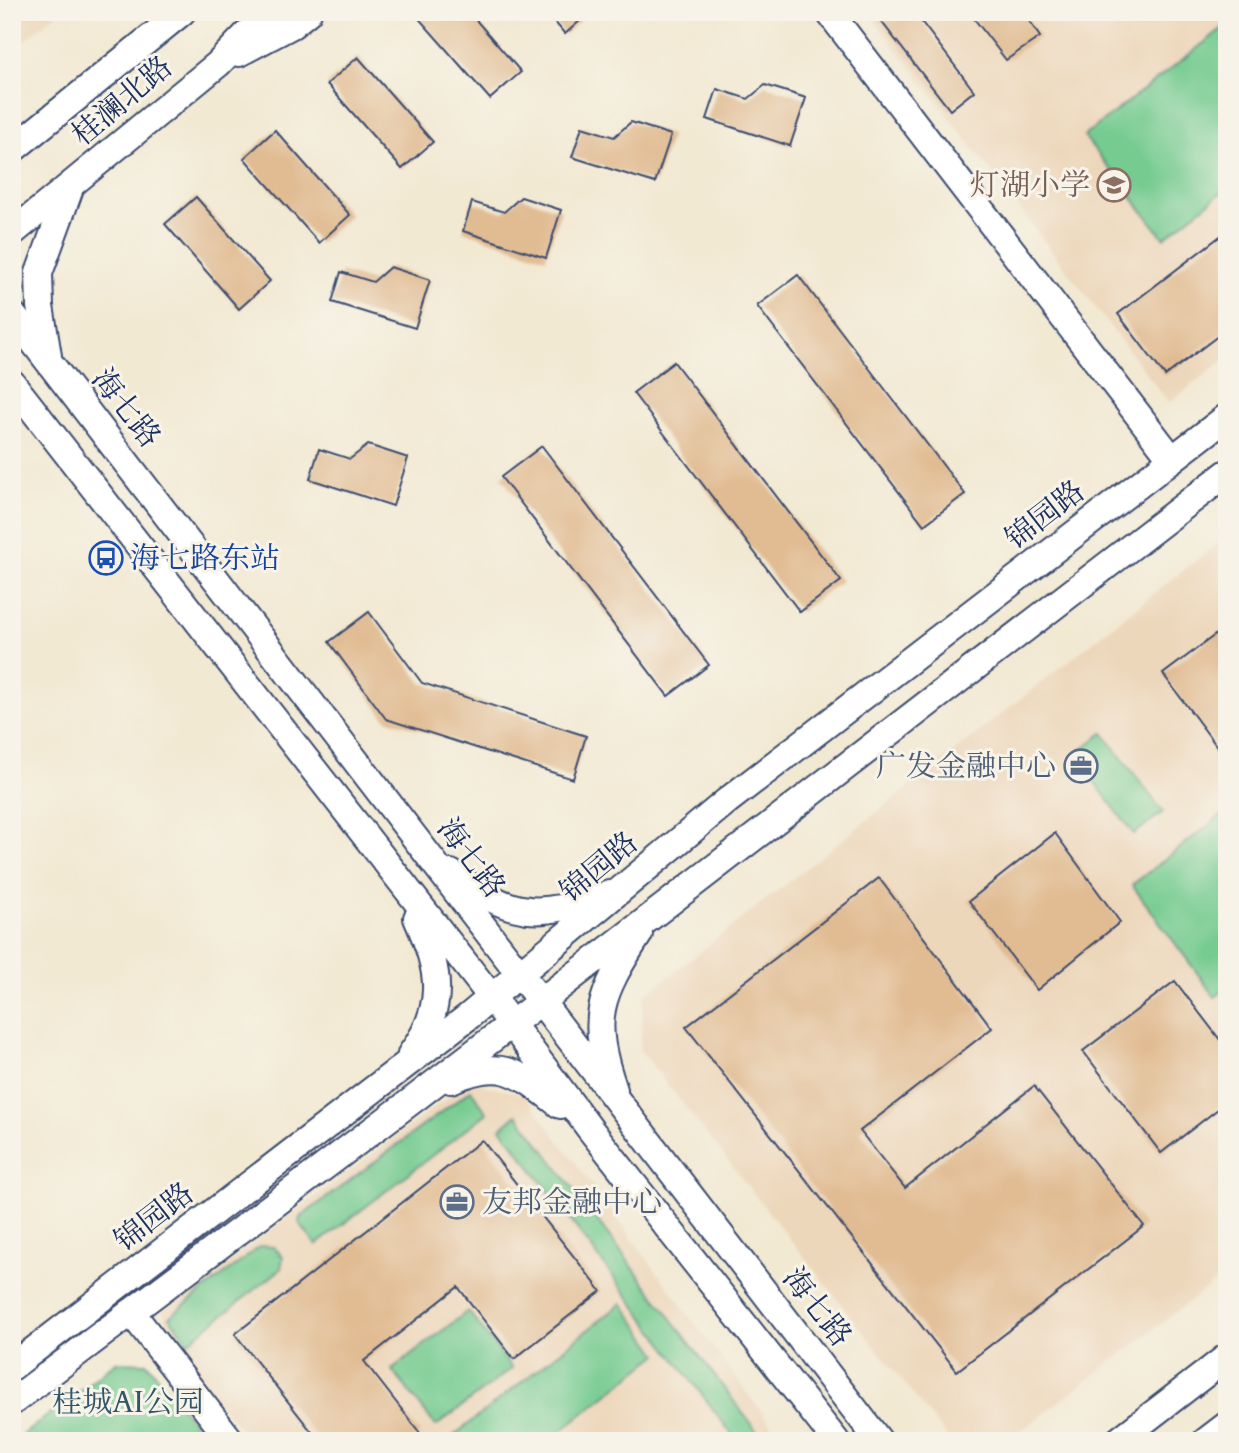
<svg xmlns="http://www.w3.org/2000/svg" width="1239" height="1453" font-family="Cardo,'Noto Serif SC',serif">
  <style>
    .built { fill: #edd7bb }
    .green { fill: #74cb90; stroke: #487d77; stroke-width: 2 }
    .building { fill: #e1bc93 }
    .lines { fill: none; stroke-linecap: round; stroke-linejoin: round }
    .secondary-casing { stroke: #3b4b70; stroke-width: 30 }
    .secondary { stroke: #fff; stroke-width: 26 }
    .labels { text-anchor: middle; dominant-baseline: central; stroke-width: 6; stroke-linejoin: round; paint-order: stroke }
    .street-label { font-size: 30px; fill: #1b2f5e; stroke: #f7f3e8 }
    .education-label { font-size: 30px; fill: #785e54; stroke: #f7f3e8; text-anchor: end }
    .transit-label { font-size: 30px; fill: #164399; stroke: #f7f3e8; text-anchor: start }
    .service-label { font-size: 30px; fill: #4e5e75; stroke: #f7f3e8; text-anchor: end }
    .park-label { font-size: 30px; fill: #31566a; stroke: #f7f3e8 }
  </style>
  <rect width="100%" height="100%" fill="#f7f3e8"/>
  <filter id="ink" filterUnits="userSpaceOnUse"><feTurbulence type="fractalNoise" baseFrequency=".0143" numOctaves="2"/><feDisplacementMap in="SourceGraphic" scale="14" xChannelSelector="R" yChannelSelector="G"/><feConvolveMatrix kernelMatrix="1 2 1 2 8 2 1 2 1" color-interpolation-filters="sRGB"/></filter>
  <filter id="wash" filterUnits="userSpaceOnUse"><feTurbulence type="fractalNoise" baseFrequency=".00686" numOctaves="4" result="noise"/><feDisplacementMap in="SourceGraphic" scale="28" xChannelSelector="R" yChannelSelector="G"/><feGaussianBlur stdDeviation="1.57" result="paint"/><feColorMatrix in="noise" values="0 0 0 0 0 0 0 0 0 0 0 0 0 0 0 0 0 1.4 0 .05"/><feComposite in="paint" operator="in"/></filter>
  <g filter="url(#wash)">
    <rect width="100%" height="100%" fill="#f2e9d3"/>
    <g class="built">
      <polygon points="12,12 58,12 12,52"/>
      <polygon points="868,12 1227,12 1227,358 1169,403"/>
      <polygon points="1227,536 1227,1273 1008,1441 950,1441 640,1050 644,996"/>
      <polygon points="470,1081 525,1095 783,1441 250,1441 167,1338 163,1310"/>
    </g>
    <g class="green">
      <polygon points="1227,25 1227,188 1164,238 1084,136"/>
      <polygon points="1103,733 1163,812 1134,834 1074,755"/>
      <polygon points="1227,811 1227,988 1215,997 1132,885"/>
      <polygon points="471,1090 487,1113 316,1245 299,1223 302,1216"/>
      <polygon points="517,1114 764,1441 737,1441 501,1128"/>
      <polygon points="261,1246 274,1247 283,1257 281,1269 188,1342 169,1317"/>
      <polygon points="622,1303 658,1354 548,1441 447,1441"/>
      <polygon points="468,1311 512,1368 436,1426 392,1370"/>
      <polygon points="116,1362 147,1363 208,1441 15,1441"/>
    </g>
    <g id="blocks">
      <g class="building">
        <polygon points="418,12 469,12 521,72 490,99 415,14"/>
        <polygon points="546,12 590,12 565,34"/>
        <polygon points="874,12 914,12 974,91 950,110"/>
        <polygon points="969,12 1023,12 1040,37 1006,60"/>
        <polygon points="358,57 433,142 402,169 327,84"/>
        <polygon points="765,85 806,98 790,146 707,119 717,89 748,99"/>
        <polygon points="631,122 671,135 655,183 572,157 582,127 614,137"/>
        <polygon points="275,130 350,215 319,243 244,158"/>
        <polygon points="196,197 270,281 239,309 165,224"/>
        <polygon points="521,197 561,210 546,258 463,231 472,202 504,212"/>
        <polygon points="1227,231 1227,329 1165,376 1118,314"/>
        <polygon points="390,267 430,280 415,328 332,302 341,272 373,282"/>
        <polygon points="798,275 965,494 924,525 757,306"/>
        <polygon points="674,362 841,581 800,612 633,393"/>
        <polygon points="368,445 408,458 393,506 310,479 319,449 350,459"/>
        <polygon points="542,446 709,665 668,696 501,477"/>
        <polygon points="369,612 422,683 586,736 573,779 386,719 329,642"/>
        <polygon points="1227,626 1227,760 1163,674"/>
        <polygon points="1055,833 1120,922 1037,990 969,901"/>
        <polygon points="879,878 992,1028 860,1131 905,1188 1034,1086 1144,1226 957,1371 686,1027"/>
        <polygon points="1175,981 1227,1049 1227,1102 1161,1153 1083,1051"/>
        <polygon points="482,1140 601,1291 514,1359 458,1287 364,1361 420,1433 410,1441 319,1441 235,1334"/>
      </g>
    </g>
  </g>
  <g filter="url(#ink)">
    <use href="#blocks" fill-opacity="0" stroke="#3b4b70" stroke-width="2"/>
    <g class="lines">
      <defs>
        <g id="secondary">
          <polyline points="829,12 1172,459"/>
          <polyline points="239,53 292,25 308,12"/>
          <polyline points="12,150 182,12"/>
          <polyline points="12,233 218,64 268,12"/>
          <polyline points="12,314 879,1441"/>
          <polyline points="48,356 40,306 39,273 69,191"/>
          <polyline points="12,383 492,998 590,1129 836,1441"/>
          <path d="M451,873C514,918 536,919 609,894"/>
          <path d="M411,1054C447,1006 440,969 417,918"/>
          <path d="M451,1080C503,1057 519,1073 560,1105"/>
          <path d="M614,1090C589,1018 599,996 639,934"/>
          <polyline points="131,1312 231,1441"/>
          <polyline points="12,1367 469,1016 727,801 1227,417"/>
          <polyline points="12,1402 418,1096 1227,473"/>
          <polyline points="1118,1441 1227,1357"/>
          <polyline points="1206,1441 1227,1425"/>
        </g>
      </defs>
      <use href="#secondary" class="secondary-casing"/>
      <use href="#secondary" class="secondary"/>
    </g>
  </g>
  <defs>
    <symbol id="school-ring" viewBox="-11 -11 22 22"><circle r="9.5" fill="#f7f3e8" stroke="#8d6e63" stroke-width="1.5"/><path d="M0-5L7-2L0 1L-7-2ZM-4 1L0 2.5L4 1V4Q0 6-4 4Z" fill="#8d6e63"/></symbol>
    <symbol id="bus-ring" viewBox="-11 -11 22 22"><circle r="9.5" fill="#f7f3e8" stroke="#1a4fb4" stroke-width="1.5"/><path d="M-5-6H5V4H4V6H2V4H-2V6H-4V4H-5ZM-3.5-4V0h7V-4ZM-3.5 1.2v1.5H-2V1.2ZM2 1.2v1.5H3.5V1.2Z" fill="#1a4fb4"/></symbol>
    <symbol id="office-ring" viewBox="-11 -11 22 22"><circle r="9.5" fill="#f7f3e8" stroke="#5c6f8a" stroke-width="1.5"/><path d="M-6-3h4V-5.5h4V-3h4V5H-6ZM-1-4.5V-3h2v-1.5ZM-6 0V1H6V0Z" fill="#5c6f8a"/></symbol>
  </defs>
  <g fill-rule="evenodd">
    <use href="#school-ring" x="1095" y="166" width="38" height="38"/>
    <use href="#bus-ring" x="87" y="539" width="38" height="38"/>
    <use href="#office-ring" x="1062" y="747" width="38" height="38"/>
    <use href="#office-ring" x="438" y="1183" width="38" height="38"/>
  </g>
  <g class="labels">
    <g class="street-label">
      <text transform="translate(122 101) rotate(-40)">桂澜北路</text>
      <text transform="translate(126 408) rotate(52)">海七路</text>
      <text transform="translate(1045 515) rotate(-38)">锦园路</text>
      <text transform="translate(471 858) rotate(53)">海七路</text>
      <text transform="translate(599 867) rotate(-40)">锦园路</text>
      <text transform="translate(154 1217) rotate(-38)">锦园路</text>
      <text transform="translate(817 1307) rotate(52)">海七路</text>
    </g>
    <g class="education-label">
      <text x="1090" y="185">灯湖小学</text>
    </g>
    <g class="transit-label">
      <text x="130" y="558">海七路东站</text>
    </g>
    <g class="service-label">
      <text x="1056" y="766">广发金融中心</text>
      <text x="482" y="1202" text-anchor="start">友邦金融中心</text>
    </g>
    <g class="park-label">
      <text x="128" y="1402">桂城AI公园</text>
    </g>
  </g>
  <rect width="1239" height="1453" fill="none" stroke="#f7f3e8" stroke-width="42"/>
</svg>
